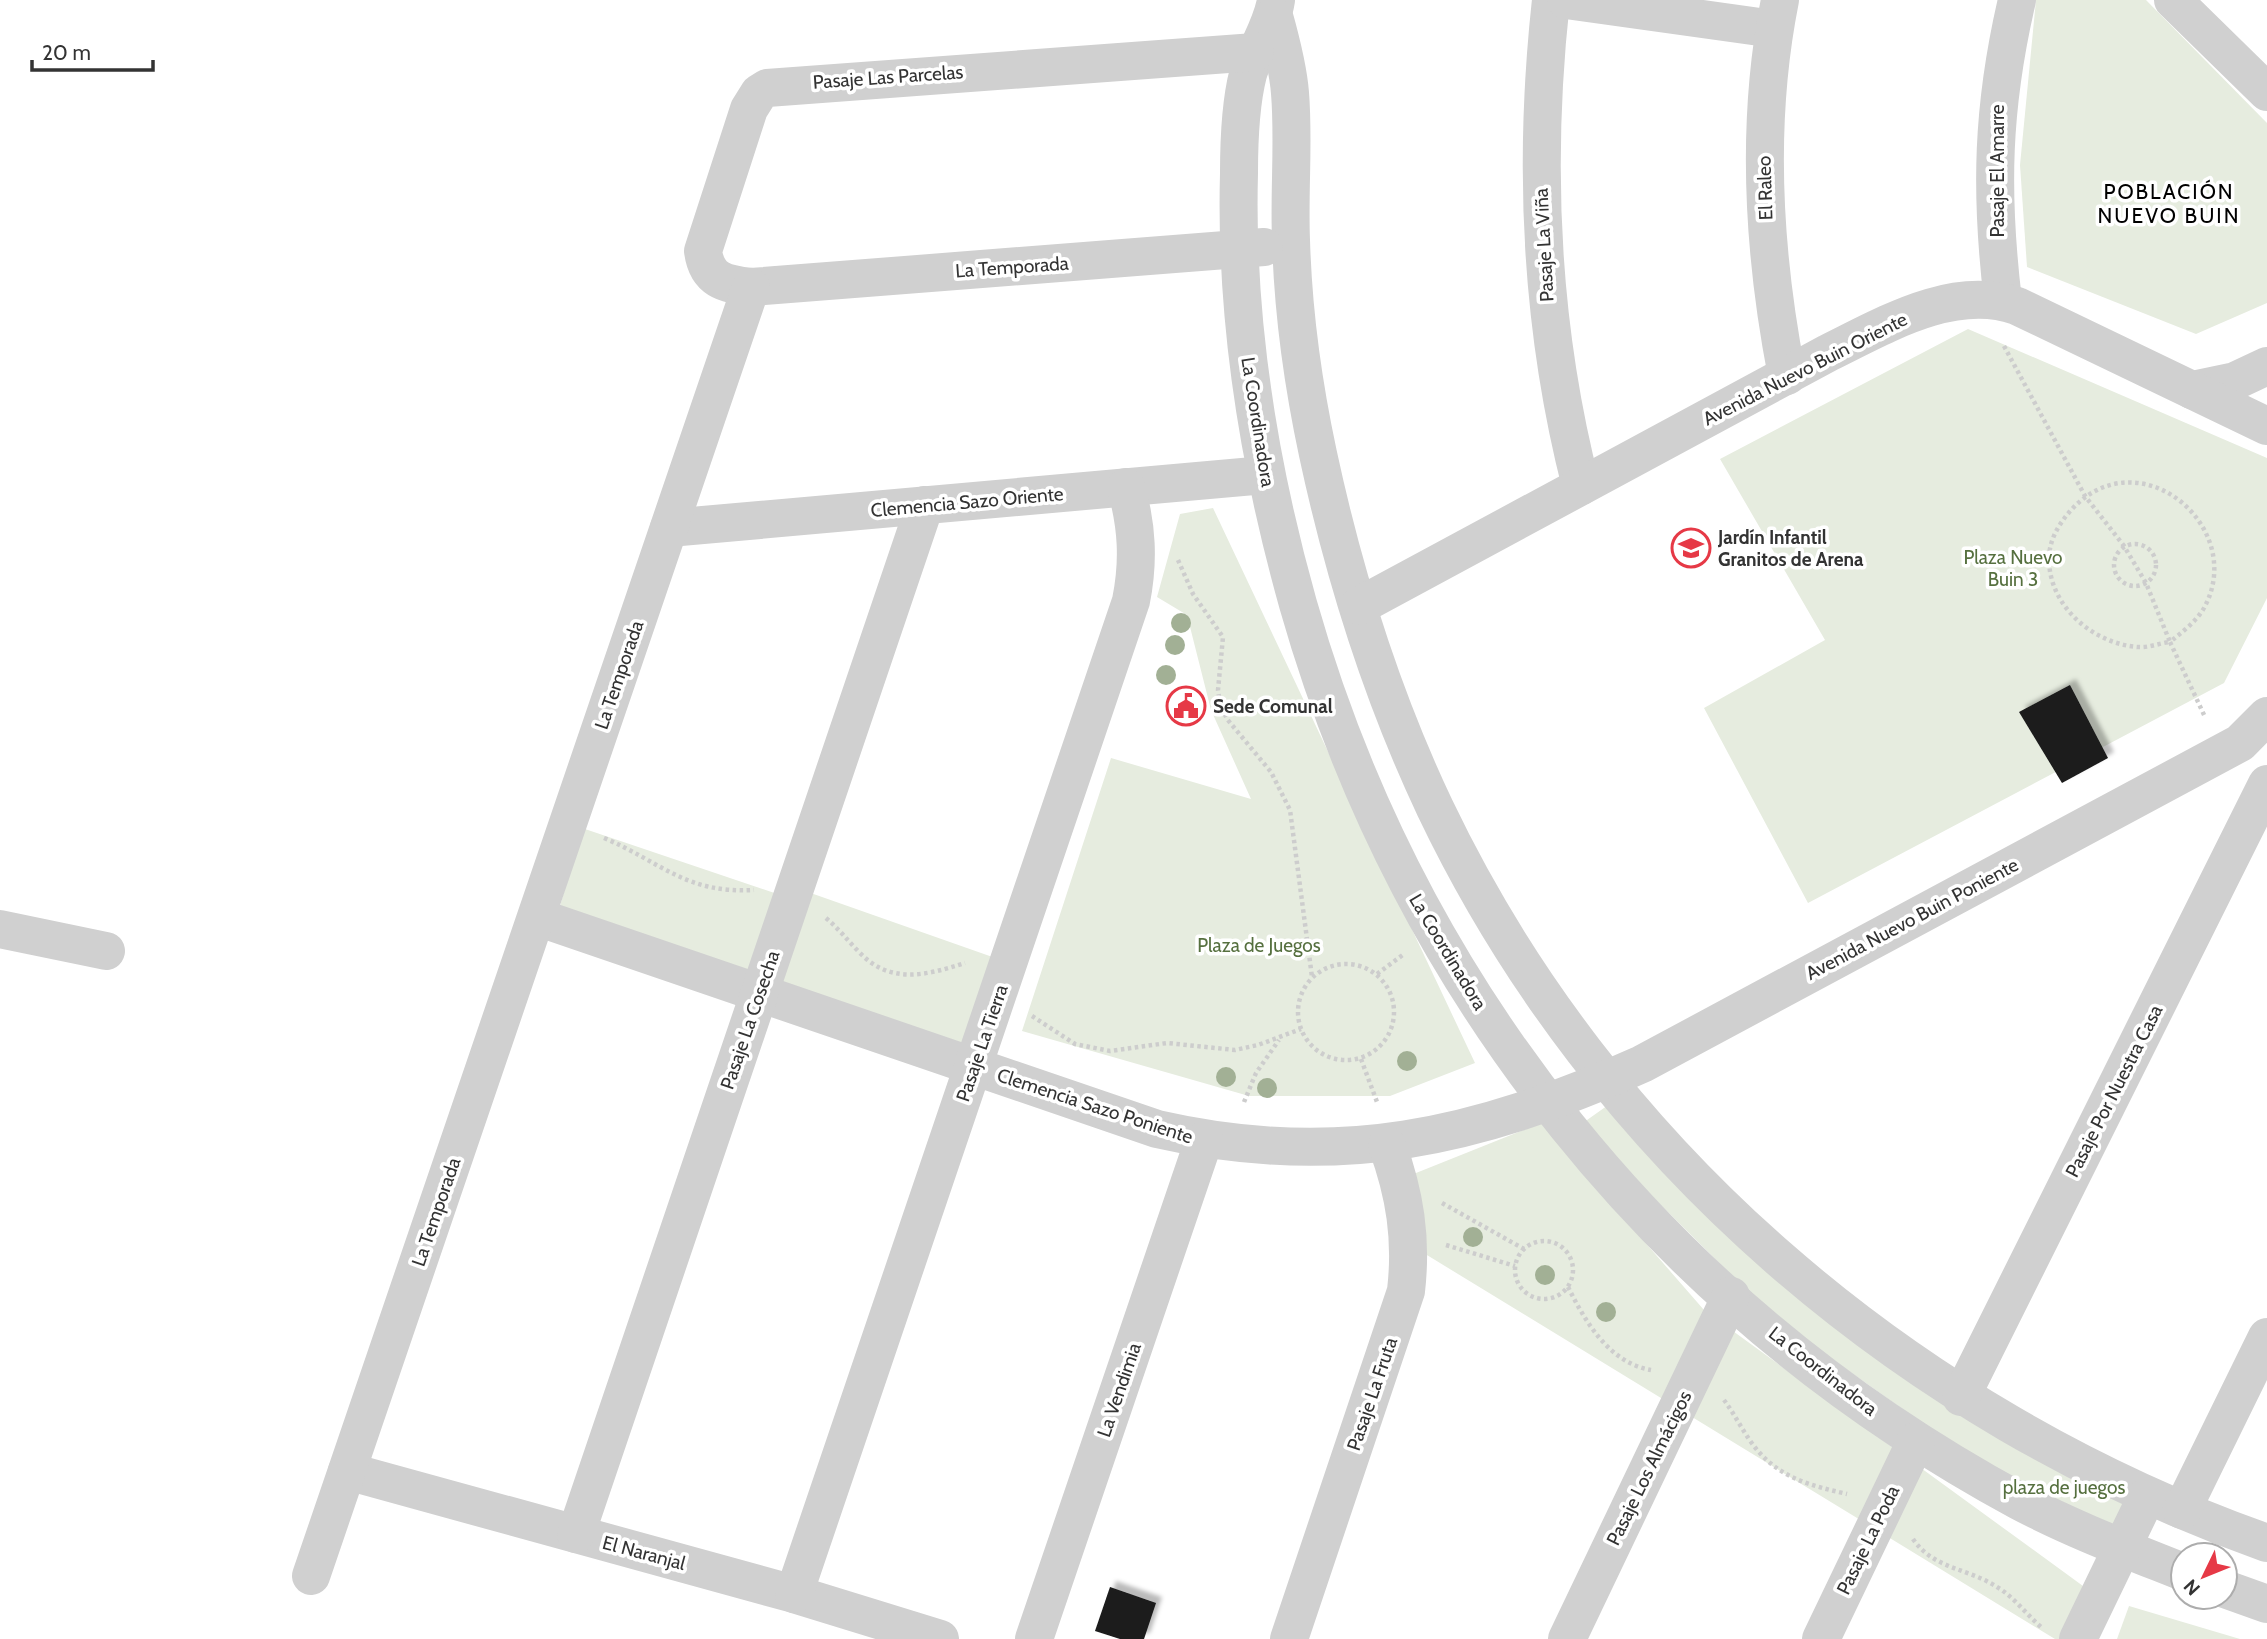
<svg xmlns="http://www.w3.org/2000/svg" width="2267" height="1639" font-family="Cabin,sans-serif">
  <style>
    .green { fill: #e6ecdf }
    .building { fill: #1a1a1a; filter: url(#shadow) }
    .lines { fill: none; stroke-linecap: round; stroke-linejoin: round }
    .path { stroke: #cdcdcd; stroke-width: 4.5; stroke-dasharray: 3.5 3.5; stroke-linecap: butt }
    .minor { stroke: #d0d0d0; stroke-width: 38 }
    .tree { fill: #a2b095 }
    .labels { text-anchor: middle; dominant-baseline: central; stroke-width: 7; stroke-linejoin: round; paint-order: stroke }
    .street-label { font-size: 19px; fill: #333; stroke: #fff }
    .poi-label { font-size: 19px; font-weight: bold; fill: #333; stroke: #fff; text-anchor: start }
    .park-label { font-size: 19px; fill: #56703f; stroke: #fff }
    .neighbourhood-label { font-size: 21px; letter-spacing: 2px; fill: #000; stroke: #fff }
  </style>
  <defs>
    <filter id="shadow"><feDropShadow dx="6" dy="-6" stdDeviation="2" flood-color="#0004"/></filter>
  </defs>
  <rect width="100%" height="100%" fill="#fff"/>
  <g class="green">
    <polygon points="2036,0 2146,0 2267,123 2267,303 2196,334 2027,267 2020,165"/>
    <polygon points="1968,329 2267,458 2267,598 2224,683 1808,903 1704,708 1825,640 1720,459"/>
    <polygon points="1213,508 1475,1063 1390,1096 1249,1096 1022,1031 1111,758 1251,799 1211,710 1187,615 1157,597 1180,514"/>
    <polygon points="582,828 789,898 756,982 560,906"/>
    <polygon points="805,891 1001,960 967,1054 772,985"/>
    <polygon points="1611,1103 1676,1176 2131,1497 2112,1531 1959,1449 1777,1320 1580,1125"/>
    <polygon points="1541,1123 1704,1310 2083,1586 2061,1639 2055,1639 1422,1252 1411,1175"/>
    <polygon points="2129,1606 2240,1639 2117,1639"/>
  </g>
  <g class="building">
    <polygon points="2070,685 2108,758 2062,783 2019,712"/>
    <polygon points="1110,1587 1156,1603 1144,1639 1120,1639 1095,1631"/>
  </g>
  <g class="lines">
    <g class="path">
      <path d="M2004,346L2085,496L2124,546L2146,583L2170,642C2160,643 2148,648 2138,647C2094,644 2049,607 2049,559C2049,539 2060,522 2073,508C2141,437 2248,528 2204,608C2196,622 2182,632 2170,642L2205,717"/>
      <circle cx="2135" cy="565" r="21"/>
      <polyline points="1178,560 1193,594 1223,637 1218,690 1220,704 1227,719 1271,772 1290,810 1312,977"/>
      <path d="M604,838C661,862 686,894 754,890"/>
      <path d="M826,918C839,929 848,941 860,953C891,985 927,975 965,963"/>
      <circle cx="1346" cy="1012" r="48"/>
      <polyline points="1377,974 1404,954"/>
      <polyline points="1032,1016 1075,1044 1110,1051 1167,1043 1235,1050 1258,1045 1301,1029"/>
      <polyline points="1361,1059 1377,1102"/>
      <polyline points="1244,1102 1256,1073 1279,1040"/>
      <polyline points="1442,1203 1524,1249"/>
      <circle cx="1544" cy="1270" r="29"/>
      <polyline points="1446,1245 1515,1266"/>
      <path d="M1568,1287C1585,1321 1609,1363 1651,1370"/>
      <path d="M1724,1400C1736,1416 1745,1436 1758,1451C1782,1479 1813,1486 1847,1494"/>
      <path d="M1913,1539C1933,1569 1968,1568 1997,1587C2014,1597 2026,1614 2041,1627"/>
    </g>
    <g class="minor">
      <path d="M1276,0C1272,26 1256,48 1248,74C1240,105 1239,140 1239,173C1235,320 1258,462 1298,604C1408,991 1664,1309 2019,1501C2072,1529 2128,1550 2183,1572"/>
      <path d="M1551,0C1533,164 1540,326 1581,486"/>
      <polyline points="1566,0 1774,29"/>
      <path d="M1780,0C1755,125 1763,252 1787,376"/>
      <polyline points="2173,0 2267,92"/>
      <path d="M1274,16C1281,41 1288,67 1290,93C1294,141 1289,191 1291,240C1293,312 1303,384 1318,454C1344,575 1382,696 1435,808C1600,1154 1908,1416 2267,1543"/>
      <path d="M1255,52L767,88L759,93L749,109L703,251C707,280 724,284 751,287L1264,247"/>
      <path d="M2003,301C1990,192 1992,107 2017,0"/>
      <polyline points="2192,390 2235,381 2267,366"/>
      <polyline points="669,528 1265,475"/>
      <path d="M1359,606L1828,353C1885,325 1953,284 2017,306L2267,426"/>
      <path d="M537,917L1157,1129C1337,1170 1476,1138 1642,1064L2240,743L2267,716"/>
      <polyline points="0,929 106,951"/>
      <polyline points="1961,1397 2267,784"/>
      <polyline points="347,1471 794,1594 940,1639"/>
      <polyline points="2182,1510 2267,1337"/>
      <polyline points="576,1534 925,505"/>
      <polyline points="311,1576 751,287"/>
      <polyline points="2225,1589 2267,1604"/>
      <path d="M794,1594L1131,601C1139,561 1137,526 1126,487"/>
      <polyline points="1034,1639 1204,1140"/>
      <path d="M1289,1639L1406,1291C1412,1239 1405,1194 1387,1145"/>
      <polyline points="1567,1639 1731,1296"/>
      <polyline points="1821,1639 1916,1441"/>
      <polyline points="2078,1639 2147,1496"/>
    </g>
  </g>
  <g class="tree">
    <circle cx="1181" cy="623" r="10"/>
    <circle cx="1175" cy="645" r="10"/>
    <circle cx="1166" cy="675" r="10"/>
    <circle cx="1407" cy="1061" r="10"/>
    <circle cx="1226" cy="1077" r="10"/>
    <circle cx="1267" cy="1088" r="10"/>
    <circle cx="1473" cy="1237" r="10"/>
    <circle cx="1545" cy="1275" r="10"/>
    <circle cx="1606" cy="1312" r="10"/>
  </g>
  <defs>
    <symbol id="school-ring" viewBox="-11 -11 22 22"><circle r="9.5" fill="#fff" stroke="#e63946" stroke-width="1.5"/><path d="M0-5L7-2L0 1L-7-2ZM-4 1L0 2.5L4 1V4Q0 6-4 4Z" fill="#e63946"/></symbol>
    <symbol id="civic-ring" viewBox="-11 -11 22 22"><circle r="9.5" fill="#fff" stroke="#e63946" stroke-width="1.5"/><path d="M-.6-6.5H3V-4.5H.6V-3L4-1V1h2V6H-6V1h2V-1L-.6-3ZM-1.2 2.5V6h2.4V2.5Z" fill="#e63946"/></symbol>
  </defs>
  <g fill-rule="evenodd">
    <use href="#school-ring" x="1669" y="526" width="44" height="44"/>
    <use href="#civic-ring" x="1164" y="684" width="44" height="44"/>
  </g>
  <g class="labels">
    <g class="street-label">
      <text transform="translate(888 77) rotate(-4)">Pasaje Las Parcelas</text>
      <text transform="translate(1997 171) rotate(-90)">Pasaje El Amarre</text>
      <text transform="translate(1765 188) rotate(-92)">El Raleo</text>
      <text transform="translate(1544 245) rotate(-93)">Pasaje La Viña</text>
      <text transform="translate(1012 267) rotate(-4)">La Temporada</text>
      <text transform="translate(1805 369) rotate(-27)">Avenida Nuevo Buin Oriente</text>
      <text transform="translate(1258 422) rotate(81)">La Coordinadora</text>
      <text transform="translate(967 502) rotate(-5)">Clemencia Sazo Oriente</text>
      <text transform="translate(619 675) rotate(-71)">La Temporada</text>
      <text transform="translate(1912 919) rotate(-28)">Avenida Nuevo Buin Poniente</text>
      <text transform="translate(1448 952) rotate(59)">La Coordinadora</text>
      <text transform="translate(750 1020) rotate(-71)">Pasaje La Cosecha</text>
      <text transform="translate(982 1043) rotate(-71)">Pasaje La Tierra</text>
      <text transform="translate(2114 1091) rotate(-63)">Pasaje Por Nuestra Casa</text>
      <text transform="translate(1095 1106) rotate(18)">Clemencia Sazo Poniente</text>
      <text transform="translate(436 1212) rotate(-71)">La Temporada</text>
      <text transform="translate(1823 1371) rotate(38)">La Coordinadora</text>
      <text transform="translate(1119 1390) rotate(-71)">La Vendimia</text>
      <text transform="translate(1372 1394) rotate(-71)">Pasaje La Fruta</text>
      <text transform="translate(1649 1468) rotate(-64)">Pasaje Los Almácigos</text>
      <text transform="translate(1868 1540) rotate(-64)">Pasaje La Poda</text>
      <text transform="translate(644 1553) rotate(15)">El Naranjal</text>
    </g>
    <g class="poi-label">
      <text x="1718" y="537">Jardín Infantil<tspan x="1718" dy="22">Granitos de Arena</tspan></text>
      <text x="1213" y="706">Sede Comunal</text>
    </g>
    <g class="park-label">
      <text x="2013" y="557">Plaza Nuevo<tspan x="2013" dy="22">Buin 3</tspan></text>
      <text x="1259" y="945">Plaza de Juegos</text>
      <text x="2064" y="1487">plaza de juegos</text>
    </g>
    <g class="neighbourhood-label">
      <text x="2169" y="191">POBLACIÓN<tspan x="2169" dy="24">NUEVO BUIN</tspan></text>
    </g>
  </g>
  <g transform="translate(2204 1576) rotate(227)"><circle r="33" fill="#ffffff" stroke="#adadad" stroke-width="2"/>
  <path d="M0-5L12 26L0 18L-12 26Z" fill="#e63946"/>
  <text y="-10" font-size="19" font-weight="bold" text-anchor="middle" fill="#333333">N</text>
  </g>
  <path d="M32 60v10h121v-10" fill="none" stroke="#333333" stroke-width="3.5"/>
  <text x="42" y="60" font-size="21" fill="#333333" stroke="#ffffff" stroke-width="5" paint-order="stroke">20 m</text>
</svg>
